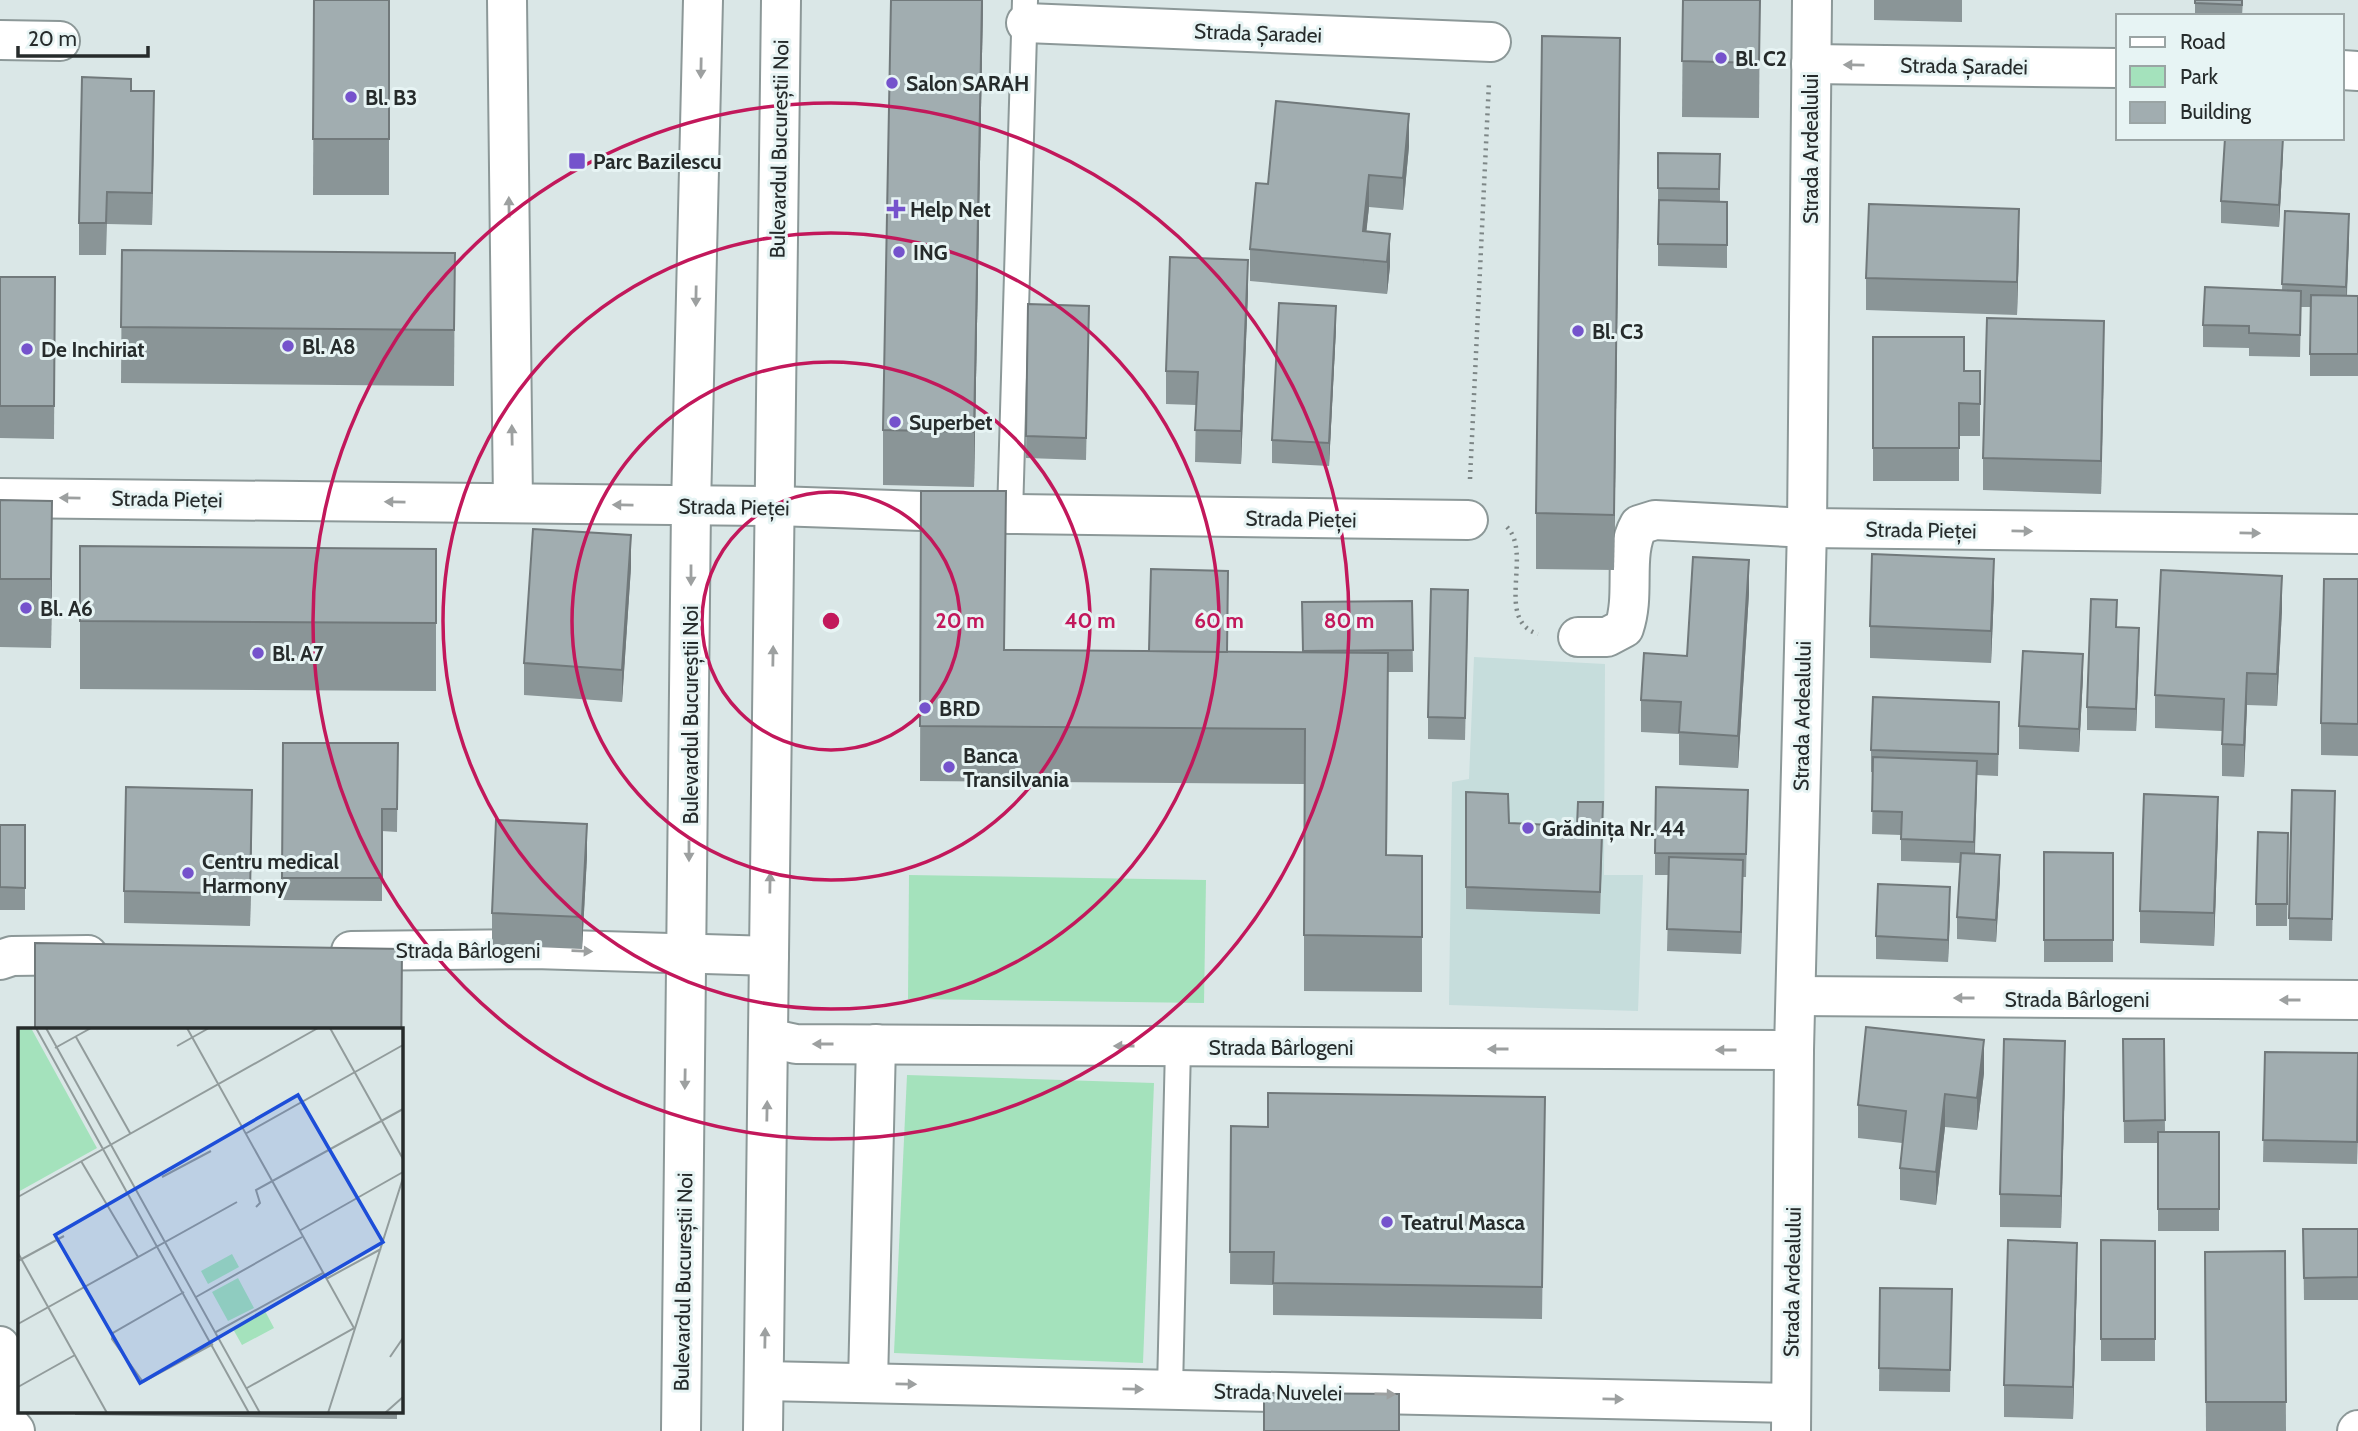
<svg xmlns="http://www.w3.org/2000/svg" width="2358" height="1431" font-family="Cabin,sans-serif">
  <style>
    .built { fill: #c6dddc }
    .green { fill: #a4e2bc }
    .lines { fill: none; stroke-linecap: round; stroke-linejoin: round }
    .lane-casing { stroke: #8c9898; stroke-width: 28 }
    .street-casing { stroke: #8c9898; stroke-width: 42 }
    .primary-casing { stroke: #8c9898; stroke-width: 42 }
    .path { stroke: #7d8686; stroke-width: 4.5; stroke-dasharray: 2 5; stroke-linecap: butt }
    .lane { stroke: #fff; stroke-width: 24 }
    .street { stroke: #fff; stroke-width: 38 }
    .primary { stroke: #fff; stroke-width: 38 }
    .wall { fill: #8a9597 }
    .shaded-wall { fill: #71797b }
    .building { fill: #a1adb0; stroke: #71797b; stroke-width: 2 }
    .oneway { fill: #9da0a0 }
    .ring { fill: none; stroke: #c2185b; stroke-width: 3.5 }
    .poi-dot { fill: #7553cc; stroke: #e7f4f4; stroke-width: 2.5 }
    .labels { text-anchor: middle; dominant-baseline: central; stroke-width: 6; stroke-linejoin: round; paint-order: stroke }
    .street-label { font-size: 21px; fill: #262b2b; stroke: #e7f4f4 }
    .poi-label { font-size: 21px; font-weight: bold; fill: #262b2b; stroke: #e7f4f4; text-anchor: start }
    .inset-road { fill: none; stroke: #929c9c; stroke-width: 2 }
    .view { fill: #1d4ed8; fill-opacity: 0.15; stroke: #1d4ed8; stroke-width: 3.5 }
    .inset-edge { fill: none; stroke: #262b2b; stroke-width: 3.5 }
    .centre { fill: #c2185b; stroke: #e7f4f4; stroke-width: 3.5 }
    .ring-label { font-size: 21px; text-anchor: middle; font-weight: bold; fill: #c2185b; stroke: #e7f4f4; stroke-width: 6; stroke-linejoin: round; paint-order: stroke }
  </style>
  <rect width="100%" height="100%" fill="#dae7e7"/>
  <polygon class="built" points="1474,657 1605,664 1604,875 1643,875 1638,1011 1449,1005 1452,782 1469,779"/>
  <g class="green">
    <polygon points="909,875 1206,880 1204,1003 908,999"/>
    <polygon points="907,1075 1154,1083 1143,1363 894,1353"/>
  </g>
  <g class="lines">
    <defs>
      <g id="lane">
        <polyline points="1010,514 1025,0"/>
        <polyline points="1170,1389 1178,1047"/>
      </g>
      <g id="street">
        <polyline points="507,0 513,503"/>
        <polyline points="1026,23 1491,42"/>
        <polyline points="0,40 60,41"/>
        <polyline points="1811,64 2118,68"/>
        <polyline points="2342,70 2358,71"/>
        <polyline points="0,498 776,506 1010,514 1468,520"/>
        <path d="M1578,637H1607L1624,628C1636,593 1622,555 1639,525L1655,520L1807,528L2358,534"/>
        <polyline points="351,951 534,949 769,956"/>
        <polyline points="0,960 12,956 88,955"/>
        <polyline points="1796,996 2358,1000"/>
        <polyline points="768,1038 796,1044 1794,1050"/>
        <polyline points="0,1346 5,1419 15,1431"/>
        <polyline points="764,1381 1791,1403"/>
        <polyline points="868,1383 876,1044"/>
        <polyline points="1791,1431 1794,1050 1807,528 1812,0"/>
        <polyline points="2357,1431 2358,1430"/>
      </g>
      <g id="primary">
        <polyline points="681,1431 691,507 703,0"/>
        <polyline points="763,1431 781,0"/>
      </g>
    </defs>
    <use href="#lane" class="lane-casing"/>
    <use href="#street" class="street-casing"/>
    <use href="#primary" class="primary-casing"/>
    <g class="path">
      <polyline points="1470,479 1489,82"/>
      <path d="M1507,527C1533,554 1494,620 1538,634"/>
    </g>
    <use href="#lane" class="lane"/>
    <use href="#street" class="street"/>
    <use href="#primary" class="primary"/>
  </g>
  <g class="wall">
    <polygon points="314,0 389,0 389,195 313,195"/>
    <polygon points="983,0 974,487 883,485 883,430"/>
    <polygon points="1683,0 1760,0 1759,118 1682,117"/>
    <polygon points="1874,0 1962,0 1962,22 1874,20"/>
    <polygon points="2195,0 2243,0 2242,16 2195,16"/>
    <polygon points="131,91 154,123 152,225 107,224 106,255 79,255 79,223"/>
    <polygon points="1620,93 1614,570 1536,569 1536,513"/>
    <polygon points="1409,146 1403,210 1369,207 1366,232 1390,234 1390,266 1387,294 1250,281 1250,249 1268,184"/>
    <polygon points="1658,153 1720,154 1720,202 1727,202 1727,268 1658,266"/>
    <polygon points="2283,153 2279,227 2221,223 2221,201"/>
    <polygon points="2285,211 2349,236 2347,296 2358,296 2358,376 2310,376 2310,307 2301,307 2300,357 2249,356 2249,348 2203,347 2203,325 2282,290"/>
    <polygon points="2019,241 2017,315 1866,310 1866,278"/>
    <polygon points="122,250 455,253 454,386 121,383"/>
    <polygon points="0,277 55,277 54,439 0,438"/>
    <polygon points="1248,292 1241,464 1195,462 1196,405 1166,404 1166,371"/>
    <polygon points="1028,304 1089,328 1086,460 1026,458"/>
    <polygon points="1336,328 1329,466 1272,463 1272,440"/>
    <polygon points="1873,337 1964,371 1980,371 1980,436 1959,436 1959,481 1873,481"/>
    <polygon points="2104,353 2101,494 1983,490 1983,458"/>
    <polygon points="921,491 1005,650 1303,652 1302,602 1412,601 1413,672 1388,672 1387,855 1422,856 1422,992 1304,991 1304,784 920,781"/>
    <polygon points="0,500 52,569 51,648 0,647"/>
    <polygon points="80,546 436,549 436,691 80,689"/>
    <polygon points="631,567 622,702 524,695 524,663"/>
    <polygon points="2358,579 2358,756 2321,755 2321,723"/>
    <polygon points="1994,592 1991,663 1870,658 1870,626"/>
    <polygon points="1749,593 1738,768 1679,765 1679,734 1641,732 1641,700 1687,656"/>
    <polygon points="2282,609 2277,706 2247,705 2244,777 2222,776 2222,731 2155,728 2155,695"/>
    <polygon points="1468,612 1465,740 1428,739 1428,717"/>
    <polygon points="2117,627 2139,650 2136,731 2087,730 2087,707"/>
    <polygon points="2083,676 2079,752 2019,749 2019,726"/>
    <polygon points="1999,724 1998,776 1977,775 1975,854 2000,878 1996,942 1957,939 1957,917 1960,863 1901,861 1901,835 1872,834 1873,772 1871,772 1871,750"/>
    <polygon points="283,743 398,743 397,832 382,831 382,901 282,900"/>
    <polygon points="1748,790 1746,877 1743,877 1741,954 1667,951 1669,875 1655,875 1655,853"/>
    <polygon points="1466,792 1509,823 1577,826 1603,824 1600,914 1466,909"/>
    <polygon points="2335,813 2332,941 2289,940 2289,918"/>
    <polygon points="252,823 250,926 124,923 124,891"/>
    <rect x="0" y="825" width="25" height="85"/>
    <polygon points="2218,830 2214,946 2140,943 2140,911"/>
    <polygon points="2044,852 2113,853 2113,962 2044,962"/>
    <polygon points="587,856 582,949 492,945 492,913"/>
    <polygon points="2288,856 2287,926 2256,926 2256,904"/>
    <polygon points="1950,910 1948,962 1876,959 1876,936"/>
    <polygon points="2123,1039 2164,1039 2165,1132 2219,1132 2219,1231 2158,1231 2158,1143 2124,1143"/>
    <polygon points="2265,1052 2358,1137 2357,1164 2263,1162"/>
    <polygon points="1984,1073 1977,1130 1945,1127 1936,1205 1900,1200 1900,1168 1902,1143 1858,1138 1858,1105"/>
    <polygon points="2065,1073 2061,1228 2000,1227 2000,1194"/>
    <polygon points="1545,1097 1542,1319 1273,1315 1273,1285 1230,1284 1231,1126 1268,1127"/>
    <polygon points="2303,1229 2358,1229 2358,1300 2304,1300"/>
    <polygon points="2101,1240 2155,1241 2155,1361 2101,1361"/>
    <polygon points="2285,1251 2286,1431 2206,1431 2205,1252"/>
    <polygon points="2077,1275 2073,1419 2004,1417 2004,1385"/>
    <polygon points="1880,1288 1952,1289 1950,1392 1879,1391"/>
    <polygon points="75,1412 397,1412 397,1419 75,1415"/>
  </g>
  <g class="shaded-wall">
    <polygon points="982,0 983,0 974,487 974,432"/>
    <polygon points="1620,38 1620,93 1614,570 1614,515"/>
    <polygon points="154,91 154,123 152,225 152,193"/>
    <polygon points="1409,114 1409,146 1403,210 1403,178"/>
    <polygon points="2283,138 2283,153 2279,227 2279,205"/>
    <polygon points="1369,175 1369,207 1363,264 1363,231"/>
    <polygon points="2019,209 2019,241 2017,315 2017,282"/>
    <polygon points="2349,214 2349,236 2346,309 2346,287"/>
    <polygon points="1390,234 1390,266 1387,294 1387,262"/>
    <polygon points="1248,260 1248,292 1241,464 1241,431"/>
    <polygon points="1336,306 1336,328 1329,466 1329,443"/>
    <polygon points="2104,321 2104,353 2101,494 2101,461"/>
    <polygon points="52,501 52,569 51,648 51,579"/>
    <polygon points="631,535 631,567 622,702 622,670"/>
    <polygon points="1994,559 1994,592 1991,663 1991,631"/>
    <polygon points="1749,560 1749,593 1738,768 1738,736"/>
    <polygon points="2282,576 2282,609 2277,706 2277,674"/>
    <polygon points="2139,628 2139,650 2136,731 2136,709"/>
    <polygon points="2083,654 2083,676 2079,752 2079,729"/>
    <polygon points="2247,673 2247,705 2244,777 2244,745"/>
    <polygon points="1977,761 1977,783 1974,864 1974,842"/>
    <polygon points="252,790 252,823 250,926 250,894"/>
    <polygon points="2218,797 2218,830 2214,946 2214,913"/>
    <polygon points="587,824 587,856 582,949 582,917"/>
    <polygon points="2000,855 2000,878 1996,942 1996,920"/>
    <polygon points="1743,860 1743,882 1741,954 1741,932"/>
    <polygon points="1950,887 1950,910 1948,962 1948,940"/>
    <polygon points="402,949 402,1004 401,1125 401,1069"/>
    <polygon points="1984,1040 1984,1073 1977,1130 1977,1098"/>
    <polygon points="2065,1041 2065,1073 2061,1228 2061,1196"/>
    <polygon points="1945,1094 1945,1127 1936,1205 1936,1172"/>
    <polygon points="2077,1243 2077,1275 2073,1419 2073,1387"/>
  </g>
  <g class="building">
    <polygon points="314,0 389,0 389,139 313,139"/>
    <polygon points="891,0 982,0 974,432 883,430"/>
    <polygon points="1683,0 1760,0 1759,63 1682,61"/>
    <polygon points="2195,0 2242,0 2242,5 2195,3"/>
    <polygon points="1542,36 1620,38 1614,515 1536,513"/>
    <polygon points="82,77 131,79 131,91 154,91 152,193 107,192 106,223 79,223"/>
    <polygon points="1276,101 1409,114 1403,178 1369,175 1363,231 1390,234 1387,262 1250,249 1256,183 1268,184"/>
    <polygon points="2225,138 2283,138 2279,205 2221,201"/>
    <polygon points="1658,153 1720,154 1719,189 1658,188"/>
    <polygon points="1659,200 1727,202 1727,245 1658,244"/>
    <polygon points="1869,204 2019,209 2017,282 1866,278"/>
    <polygon points="2285,211 2349,214 2346,287 2282,284"/>
    <polygon points="122,250 455,253 454,330 121,327"/>
    <polygon points="1170,257 1248,260 1241,431 1195,430 1198,372 1166,371"/>
    <polygon points="0,277 55,277 54,406 0,406"/>
    <polygon points="2205,287 2301,291 2300,335 2249,333 2249,326 2203,325"/>
    <polygon points="2311,295 2358,296 2358,354 2310,354"/>
    <polygon points="1279,303 1336,306 1329,443 1272,440"/>
    <polygon points="1028,304 1089,306 1086,438 1026,436"/>
    <polygon points="1987,318 2104,321 2101,461 1983,458"/>
    <polygon points="1873,337 1964,337 1964,371 1980,371 1980,404 1959,403 1959,448 1873,448"/>
    <polygon points="921,491 1006,491 1004,650 1388,653 1386,855 1422,856 1422,937 1304,935 1305,729 920,726"/>
    <polygon points="0,500 52,501 51,579 0,579"/>
    <polygon points="533,529 631,535 622,670 524,663"/>
    <polygon points="80,546 436,549 436,623 80,621"/>
    <polygon points="1872,554 1994,559 1991,631 1870,626"/>
    <polygon points="1693,557 1749,560 1738,736 1679,732 1681,702 1641,700 1644,653 1687,656"/>
    <polygon points="1151,569 1228,571 1227,652 1149,651"/>
    <polygon points="2161,570 2282,576 2277,674 2247,673 2244,745 2222,744 2224,699 2155,695"/>
    <polygon points="2324,579 2358,579 2358,724 2321,723"/>
    <polygon points="1431,589 1468,590 1465,718 1428,717"/>
    <polygon points="2091,599 2117,600 2116,627 2139,628 2136,709 2087,707"/>
    <polygon points="1412,601 1413,650 1303,651 1302,602"/>
    <polygon points="2023,651 2083,654 2079,729 2019,726"/>
    <polygon points="1873,697 1999,702 1998,754 1871,750"/>
    <polygon points="283,743 398,743 397,809 382,809 382,878 282,878"/>
    <polygon points="1873,757 1977,761 1974,842 1901,839 1902,812 1872,811"/>
    <polygon points="126,787 252,790 250,894 124,891"/>
    <polygon points="1656,787 1748,790 1746,854 1655,853"/>
    <polygon points="2292,790 2335,791 2332,919 2289,918"/>
    <polygon points="1466,792 1508,794 1509,823 1577,826 1578,802 1603,802 1600,892 1466,887"/>
    <polygon points="2144,794 2218,797 2214,913 2140,911"/>
    <polygon points="496,820 587,824 582,917 492,913"/>
    <polygon points="0,825 25,825 25,888 0,887"/>
    <polygon points="2258,832 2288,833 2287,904 2256,904"/>
    <polygon points="2044,852 2113,853 2113,940 2044,940"/>
    <polygon points="1961,853 2000,855 1996,920 1957,917"/>
    <polygon points="1669,857 1743,860 1741,932 1667,929"/>
    <polygon points="1878,884 1950,887 1948,940 1876,936"/>
    <polygon points="35,943 402,949 401,1069 401,1030 35,1030"/>
    <polygon points="1866,1027 1984,1040 1977,1098 1945,1094 1936,1172 1900,1168 1906,1111 1858,1105"/>
    <polygon points="2004,1039 2065,1041 2061,1196 2000,1194"/>
    <polygon points="2123,1039 2164,1039 2165,1120 2124,1121"/>
    <polygon points="2265,1052 2358,1053 2357,1142 2263,1140"/>
    <polygon points="1268,1093 1545,1097 1542,1287 1273,1283 1274,1252 1230,1252 1231,1126 1268,1127"/>
    <rect x="2158" y="1132" width="61" height="77"/>
    <polygon points="2303,1229 2358,1229 2358,1277 2304,1278"/>
    <polygon points="2008,1240 2077,1243 2073,1387 2004,1385"/>
    <polygon points="2101,1240 2155,1241 2155,1339 2101,1339"/>
    <polygon points="2285,1251 2286,1402 2206,1402 2205,1252"/>
    <polygon points="1880,1288 1952,1289 1950,1370 1879,1368"/>
    <polygon points="1264,1393 1399,1394 1399,1431 1264,1431"/>
  </g>
  <defs><path id="oneway-solid" d="M-6-.8H1V-3.2L6.5 0L1 3.2V.8H-6Z" transform="scale(1.75)"/></defs>
  <g class="oneway">
    <use href="#oneway-solid" transform="translate(1854 65) rotate(-179)"/>
    <use href="#oneway-solid" transform="translate(701 68) rotate(91)"/>
    <use href="#oneway-solid" transform="translate(509 207) rotate(-91)"/>
    <use href="#oneway-solid" transform="translate(696 296) rotate(91)"/>
    <use href="#oneway-solid" transform="translate(512 435) rotate(-91)"/>
    <use href="#oneway-solid" transform="translate(70 498) rotate(-179)"/>
    <use href="#oneway-solid" transform="translate(395 502) rotate(-179)"/>
    <use href="#oneway-solid" transform="translate(623 505) rotate(-179)"/>
    <use href="#oneway-solid" transform="translate(2022 531) rotate(1)"/>
    <use href="#oneway-solid" transform="translate(2250 533) rotate(1)"/>
    <use href="#oneway-solid" transform="translate(691 575) rotate(90)"/>
    <use href="#oneway-solid" transform="translate(773 656) rotate(-89)"/>
    <use href="#oneway-solid" transform="translate(689 851) rotate(90)"/>
    <use href="#oneway-solid" transform="translate(770 883) rotate(-89)"/>
    <use href="#oneway-solid" transform="translate(582 951) rotate(2)"/>
    <use href="#oneway-solid" transform="translate(1964 998) rotate(-180)"/>
    <use href="#oneway-solid" transform="translate(2290 1000) rotate(-180)"/>
    <use href="#oneway-solid" transform="translate(823 1044) rotate(-180)"/>
    <use href="#oneway-solid" transform="translate(1124 1046) rotate(-180)"/>
    <use href="#oneway-solid" transform="translate(1498 1049) rotate(-180)"/>
    <use href="#oneway-solid" transform="translate(1726 1050) rotate(-180)"/>
    <use href="#oneway-solid" transform="translate(685 1079) rotate(91)"/>
    <use href="#oneway-solid" transform="translate(767 1111) rotate(-89)"/>
    <use href="#oneway-solid" transform="translate(765 1338) rotate(-89)"/>
    <use href="#oneway-solid" transform="translate(906 1384) rotate(1)"/>
    <use href="#oneway-solid" transform="translate(1133 1389) rotate(1)"/>
    <use href="#oneway-solid" transform="translate(1385 1394) rotate(1)"/>
    <use href="#oneway-solid" transform="translate(1613 1399) rotate(1)"/>
  </g>
  <g class="ring">
    <circle cx="831" cy="621" r="129"/>
    <circle cx="831" cy="621" r="259"/>
    <circle cx="831" cy="621" r="388"/>
    <circle cx="831" cy="621" r="518"/>
  </g>
  <g class="poi-dot">
    <circle cx="1721" cy="58" r="7"/>
    <circle cx="892" cy="83" r="7"/>
    <circle cx="351" cy="97" r="7"/>
    <rect x="568" y="152" width="18" height="18" rx="3.5"/>
    <path d="M892.5 198.5h7v7h7v7h-7v7h-7v-7h-7v-7h7z"/>
    <circle cx="899" cy="252" r="7"/>
    <circle cx="1578" cy="331" r="7"/>
    <circle cx="288" cy="346" r="7"/>
    <circle cx="27" cy="349" r="7"/>
    <circle cx="895" cy="422" r="7"/>
    <circle cx="26" cy="608" r="7"/>
    <circle cx="258" cy="653" r="7"/>
    <circle cx="925" cy="708" r="7"/>
    <circle cx="949" cy="767" r="7"/>
    <circle cx="1528" cy="828" r="7"/>
    <circle cx="188" cy="873" r="7"/>
    <circle cx="1387" cy="1222" r="7"/>
  </g>
  <g class="labels">
    <g class="street-label">
      <text transform="translate(1258 33) rotate(2)">Strada Șaradei</text>
      <text transform="translate(1964 66) rotate(1)">Strada Șaradei</text>
      <text transform="translate(779 149) rotate(-89)">Bulevardul Bucureștii Noi</text>
      <text transform="translate(1810 149) rotate(-90)">Strada Ardealului</text>
      <text transform="translate(167 499) rotate(1)">Strada Pieței</text>
      <text transform="translate(734 507) rotate(1)">Strada Pieței</text>
      <text transform="translate(1301 519) rotate(1)">Strada Pieței</text>
      <text transform="translate(1921 530) rotate(1)">Strada Pieței</text>
      <text transform="translate(690 715) rotate(-90)">Bulevardul Bucureștii Noi</text>
      <text transform="translate(1802 716) rotate(-89)">Strada Ardealului</text>
      <text x="468" y="950">Strada Bârlogeni</text>
      <text x="2077" y="999">Strada Bârlogeni</text>
      <text x="1281" y="1047">Strada Bârlogeni</text>
      <text transform="translate(683 1282) rotate(-89)">Bulevardul Bucureștii Noi</text>
      <text transform="translate(1792 1282) rotate(-89)">Strada Ardealului</text>
      <text transform="translate(1278 1392) rotate(1)">Strada Nuvelei</text>
    </g>
    <g class="poi-label">
      <text x="1735" y="58">Bl. C2</text>
      <text x="906" y="83">Salon SARAH</text>
      <text x="365" y="97">Bl. B3</text>
      <text x="593" y="161">Parc Bazilescu</text>
      <text x="910" y="209">Help Net</text>
      <text x="913" y="252">ING</text>
      <text x="1592" y="331">Bl. C3</text>
      <text x="302" y="346">Bl. A8</text>
      <text x="41" y="349">De Inchiriat</text>
      <text x="909" y="422">Superbet</text>
      <text x="40" y="608">Bl. A6</text>
      <text x="272" y="653">Bl. A7</text>
      <text x="939" y="708">BRD</text>
      <text x="963" y="755">Banca<tspan x="963" dy="24">Transilvania</tspan></text>
      <text x="1542" y="828">Grădinița Nr. 44</text>
      <text x="202" y="861">Centru medical<tspan x="202" dy="24">Harmony</tspan></text>
      <text x="1401" y="1222">Teatrul Masca</text>
    </g>
  </g>
  <g transform="translate(18 1028)">
    <rect width="385" height="385" fill="#dae7e7"/>
    <path d="M0,0H13L79,120L0,164ZM214,226L221,239L190,256L183,243ZM220,250L236,280L210,293L194,264ZM247,283L256,300L224,317L215,301Z" fill="#a4e2bc"/>
    <path class="inset-road" d="M18,0L231,385M28,0L242,385M169,0L336,300L229,360M312,0L385,131M58,9L112,105M159,18L191,0M37,20L73,0M227,106L385,17M63,133L120,229M144,149L193,123M0,169L300,0M238,179L242,175L238,162L385,81M281,203L385,144M0,225L89,385M0,233L46,208M308,251L363,221M166,264L95,305L94,311L125,354L195,316M178,269L284,209M0,296L219,174M198,304L305,245M372,329L385,310M0,359L57,327M310,385L385,150M367,385L385,369"/>
    <path class="view" d="M280,67L365,214L122,355L37,207Z"/>
    <rect width="385" height="385" class="inset-edge"/>
  </g>
  <circle cx="831" cy="621" r="10" class="centre"/>
  <g class="ring-label">
    <text x="960" y="628">20 m</text>
    <text x="1090" y="628">40 m</text>
    <text x="1219" y="628">60 m</text>
    <text x="1349" y="628">80 m</text>
  </g>
  <rect x="2116" y="14" width="228" height="126" fill="#e7f4f4" stroke="#9aa4a4" stroke-width="2"/>
  <rect x="2130" y="37" width="35" height="10" fill="#ffffff" stroke="#9aa4a4" stroke-width="2"/>
  <text x="2180" y="49" font-size="21" fill="#262b2b">Road</text>
  <rect x="2130" y="66" width="35" height="21" fill="#a4e2bc" stroke="#9aa4a4" stroke-width="2"/>
  <text x="2180" y="84" font-size="21" fill="#262b2b">Park</text>
  <rect x="2130" y="102" width="35" height="21" fill="#a1adb0" stroke="#9aa4a4" stroke-width="2"/>
  <text x="2180" y="119" font-size="21" fill="#262b2b">Building</text>
  <path d="M18 46v10h130v-10" fill="none" stroke="#262b2b" stroke-width="3.5"/>
  <text x="28" y="46" font-size="21" fill="#262b2b" stroke="#e7f4f4" stroke-width="5" paint-order="stroke">20 m</text>
</svg>
